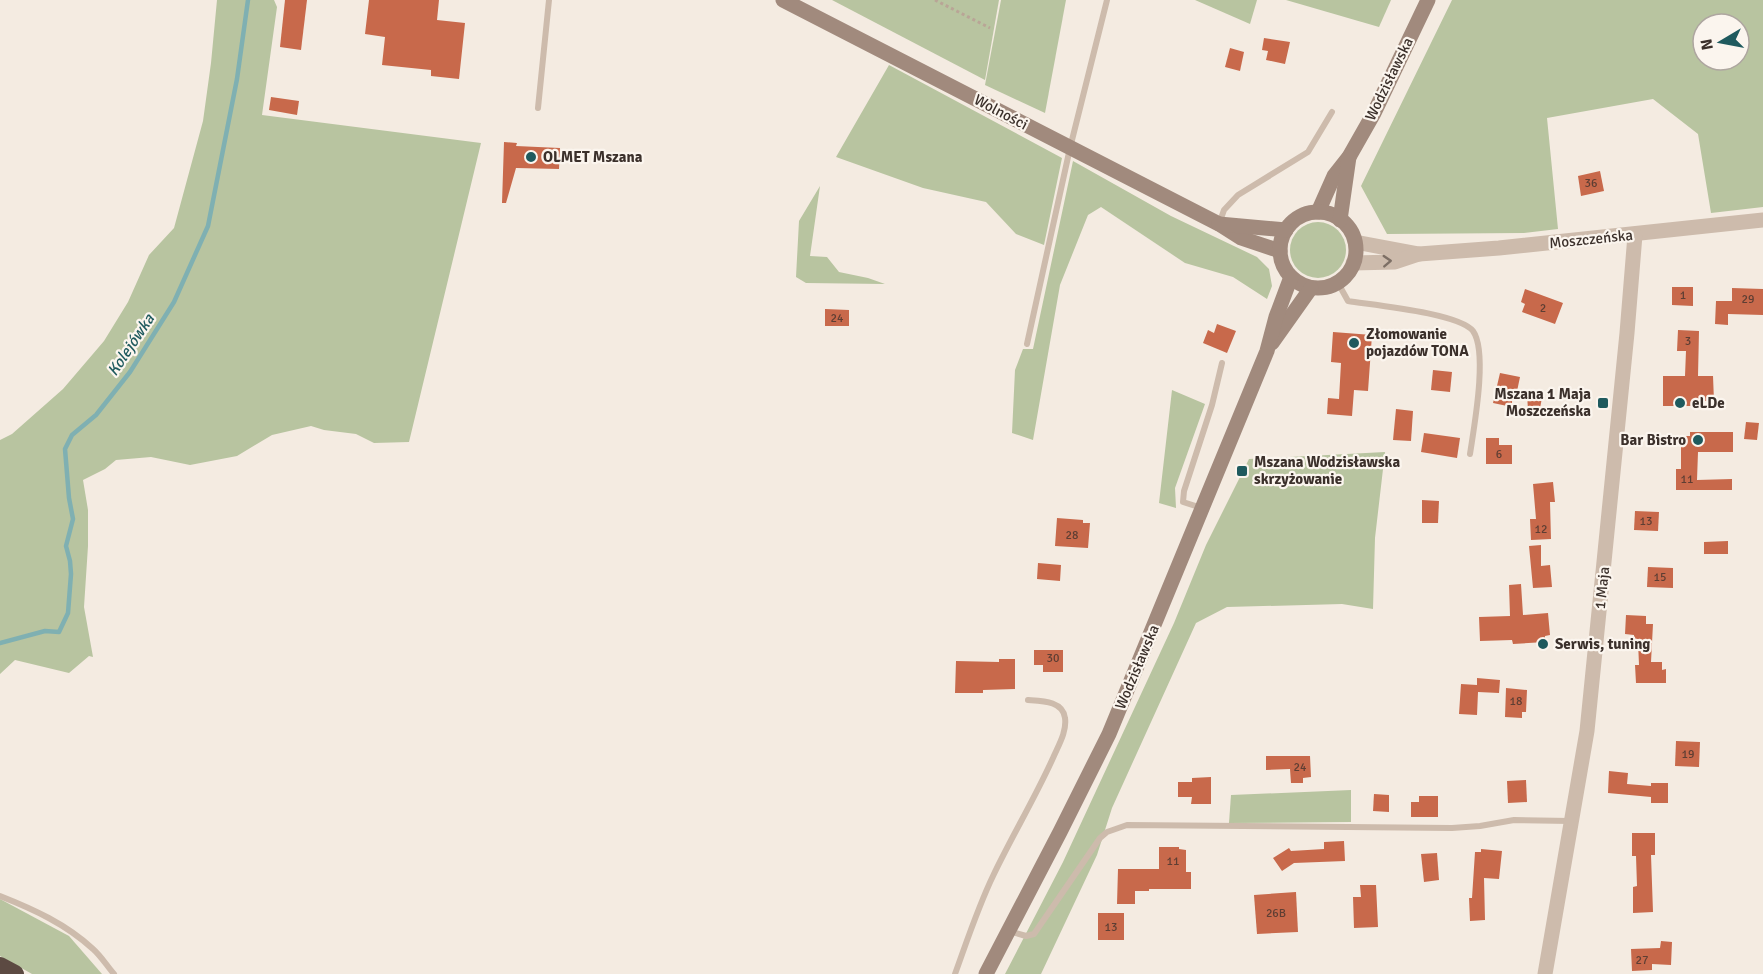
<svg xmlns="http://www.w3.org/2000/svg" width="1763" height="974" font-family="Signika,sans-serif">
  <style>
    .green { fill: #b8c4a0; fill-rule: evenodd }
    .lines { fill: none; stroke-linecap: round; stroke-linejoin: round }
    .stream { stroke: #7fb0b2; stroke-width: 4.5 }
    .building { fill: #c8694b }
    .path { stroke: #b9a596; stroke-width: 3; stroke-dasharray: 3 3; stroke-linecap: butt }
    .service { stroke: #cdbbac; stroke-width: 6 }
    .tertiary { stroke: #cdbbac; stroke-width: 15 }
    .secondary { stroke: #a18a7d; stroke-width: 15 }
    .motorway { stroke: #5c4a42; stroke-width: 18 }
    .oneway { stroke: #7d6f65 }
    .poi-dot { fill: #1f5a5e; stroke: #fbf5ee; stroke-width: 2 }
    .labels { text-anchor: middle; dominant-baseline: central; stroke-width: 4.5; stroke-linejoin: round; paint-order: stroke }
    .number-label { font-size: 12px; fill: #5e3e33 }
    .street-label { font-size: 15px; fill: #3b302b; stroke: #fbf5ee }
    .poi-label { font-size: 15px; font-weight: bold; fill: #3b302b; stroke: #fbf5ee; text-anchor: start }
    .water-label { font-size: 16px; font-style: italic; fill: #1f5a5e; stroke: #fbf5ee }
  </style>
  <rect width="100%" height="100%" fill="#f4ebe1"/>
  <g class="green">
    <polygon points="217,0 274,0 277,7 262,115 481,143 409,442 374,443 356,434 324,430 311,426 272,435 237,456 190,465 151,457 116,460 105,469 83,480 88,510 88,546 84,607 93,657 89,656 69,673 15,660 0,674 0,440 12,434 63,389 104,341 128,302 149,255 174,228 203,121 211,63"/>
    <polygon points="832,0 999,0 985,80"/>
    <polygon points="1001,0 1066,0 1045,113 985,85"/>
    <polygon points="1195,0 1257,0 1250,24"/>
    <polygon points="1286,0 1391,0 1379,27"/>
    <path d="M1452,0H1763V207L1711,213L1698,134L1653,99L1547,118L1558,229L1524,233L1387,234L1361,186ZM1703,24H1739V60H1703Z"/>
    <polygon points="889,65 1062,158 1044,245 1016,234 986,202 923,188 836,157"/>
    <polygon points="1073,161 1171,216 1257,257 1269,269 1272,286 1267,299 1233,277 1185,263 1101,207 1088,215 1060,285 1033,440 1012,433 1015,370 1023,349 1033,349"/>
    <polygon points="820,186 810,256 827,257 839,272 868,278 885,284 806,283 796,277 799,221"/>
    <circle cx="1318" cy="250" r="28"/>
    <polygon points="1172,390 1205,404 1175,488 1176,508 1159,503"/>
    <polygon points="1385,452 1375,538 1373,609 1342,604 1227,607 1196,623 1112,808 1097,855 1041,974 1005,974 1063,862 1174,623 1206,545 1249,459"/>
    <polygon points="1351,790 1351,822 1229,823 1231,795"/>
    <polygon points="0,899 69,936 102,974 32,974 0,956"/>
  </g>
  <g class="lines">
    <polyline class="stream" points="0,643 45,631 59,632 68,613 71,574 70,561 66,546 73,519 69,498 65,449 72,435 96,415 130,372 174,302 208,226 237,79 248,0"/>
  </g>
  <g class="building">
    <polygon points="285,0 307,0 301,50 280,47"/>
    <polygon points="369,0 439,0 437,20 465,23 459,79 431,76 431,70 382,65 385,37 365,34"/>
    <polygon points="1264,38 1290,42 1285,64 1266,60 1268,51 1262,50"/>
    <polygon points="1230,48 1244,52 1240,71 1225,67"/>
    <polygon points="271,97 299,101 297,115 269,110"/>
    <polygon points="504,142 517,143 516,146 560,148 559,169 516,168 506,203 502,203"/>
    <polygon points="1600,171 1604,191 1581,196 1578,176"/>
    <polygon points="1672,287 1693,287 1693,306 1672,305"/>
    <polygon points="1732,288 1763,289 1763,315 1728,314 1728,325 1715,324 1716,301 1732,301"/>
    <polygon points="1525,289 1563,303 1555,324 1522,312 1525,304 1521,302"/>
    <polygon points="825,309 849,310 849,326 825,326"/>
    <polygon points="1217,324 1236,331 1227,353 1203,343 1208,330 1214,333"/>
    <polygon points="1678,330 1699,331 1698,376 1713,376 1714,401 1695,401 1695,406 1663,406 1663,376 1685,376 1686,351 1677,351"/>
    <polygon points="1333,332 1372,335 1368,391 1354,390 1352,416 1327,414 1328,398 1339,399 1341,363 1331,362"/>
    <polygon points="1433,370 1452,372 1450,392 1431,390"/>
    <polygon points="1500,373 1520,377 1516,396 1512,396 1512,407 1493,403"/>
    <polygon points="1527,394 1542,398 1539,413 1528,410"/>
    <polygon points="1396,409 1413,411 1411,441 1393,440"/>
    <polygon points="1746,422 1759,423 1757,440 1744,439"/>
    <polygon points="1690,432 1733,432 1733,452 1698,452 1697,480 1732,479 1732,490 1676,490 1676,469 1681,469 1681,436 1690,436"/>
    <polygon points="1424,433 1460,438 1457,458 1421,452"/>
    <polygon points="1486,438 1499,438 1499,445 1512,445 1512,464 1486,464"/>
    <polygon points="1553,482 1555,502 1550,502 1551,539 1531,540 1530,519 1536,519 1533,484"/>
    <polygon points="1422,500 1439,501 1438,523 1422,523"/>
    <polygon points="1635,511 1659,512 1658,531 1634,530"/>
    <polygon points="1057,518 1083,520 1083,523 1090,523 1088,548 1055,546"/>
    <polygon points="1728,541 1728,554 1704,554 1704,542"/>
    <polygon points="1541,545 1541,566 1550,565 1552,587 1533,588 1529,546"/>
    <polygon points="1038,563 1061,565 1060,581 1037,579"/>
    <polygon points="1648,567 1673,568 1673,588 1647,587"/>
    <polygon points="1521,584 1523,615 1548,613 1550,635 1545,636 1545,642 1513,644 1512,640 1480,641 1479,617 1510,616 1509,585"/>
    <polygon points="1626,615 1646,616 1646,624 1653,624 1651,662 1662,662 1662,670 1666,669 1666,683 1636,683 1635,665 1639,665 1638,641 1634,641 1634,635 1625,634"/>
    <polygon points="1034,650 1063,650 1063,672 1043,672 1043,665 1034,665"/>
    <polygon points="999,659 1015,659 1015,689 983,690 983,693 955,693 956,661 999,662"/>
    <polygon points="1477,678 1500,680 1499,693 1478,692 1477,715 1459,714 1461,684 1477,685"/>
    <polygon points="1506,688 1527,690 1526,712 1522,712 1522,718 1505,717"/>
    <polygon points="1676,741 1700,742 1699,767 1675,766"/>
    <polygon points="1266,756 1310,756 1311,777 1303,778 1303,783 1291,783 1290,769 1266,770"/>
    <polygon points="1609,771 1628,773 1627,784 1651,786 1651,783 1668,783 1668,803 1651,803 1651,797 1608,793"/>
    <polygon points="1211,777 1211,804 1191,804 1192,797 1178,797 1178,782 1192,782 1192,778"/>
    <polygon points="1526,780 1527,802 1508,803 1507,781"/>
    <polygon points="1374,794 1389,795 1389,812 1373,811"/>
    <polygon points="1419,796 1438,796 1438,817 1411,817 1411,802 1419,802"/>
    <polygon points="1632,833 1655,833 1655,855 1651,855 1653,912 1633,913 1633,887 1637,886 1636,856 1632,856"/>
    <polygon points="1344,841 1345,861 1294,863 1282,871 1273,858 1289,848 1291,851 1324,849 1324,842"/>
    <polygon points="1159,847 1179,847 1179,849 1186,850 1186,872 1191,872 1191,889 1149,889 1149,891 1135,891 1135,904 1117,904 1118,869 1159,869"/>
    <polygon points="1481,849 1502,851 1499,879 1484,878 1485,920 1470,921 1469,898 1472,898 1475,852 1481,852"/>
    <polygon points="1437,853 1439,880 1424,882 1421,854"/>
    <polygon points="1360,885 1376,885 1378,927 1354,928 1353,897 1361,897"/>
    <polygon points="1296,892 1298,932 1257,934 1254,895"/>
    <rect x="1098" y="913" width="26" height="27"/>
    <polygon points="1661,941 1672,942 1671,965 1652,964 1652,970 1632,971 1631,949 1660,948"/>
  </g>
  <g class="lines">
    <polyline class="path" points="935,0 990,28"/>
    <g class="service">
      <polyline points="538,108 549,0"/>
      <polyline points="1219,224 1224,210 1238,195 1308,152 1332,112"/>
      <path d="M1338,283L1348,301C1373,305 1459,313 1473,331C1488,352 1474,427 1470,454"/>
      <polyline points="1027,344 1070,148 1107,0"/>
      <polyline points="1202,508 1183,502 1184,491 1212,405 1222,363"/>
      <path d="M0,896C33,909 66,924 93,949C101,956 107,966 114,974"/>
      <polyline points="1009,931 1026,936 1034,934 1100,838 1107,832 1127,825 1452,828 1480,826 1514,820 1570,821"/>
      <path d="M955,974C967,941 978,907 993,876C1012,836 1035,798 1053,758C1058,746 1067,732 1065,718C1063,701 1042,701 1028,700"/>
    </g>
    <g class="tertiary">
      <polyline points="1355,242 1419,254"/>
      <polyline points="1353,263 1395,262 1419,254 1499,248 1763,220"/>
      <polyline points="1545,974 1587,731 1627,333 1635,235"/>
    </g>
    <g class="secondary">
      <polyline points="783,0 1219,224 1241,238 1280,251"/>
      <polyline points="1318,212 1334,176 1349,157 1374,113 1428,0"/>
      <circle cx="1318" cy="250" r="38"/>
      <polyline points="1340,220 1349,157"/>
      <polyline points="1219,224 1286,230"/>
      <polyline points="1272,343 1311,288"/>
      <polyline points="986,974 1060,832 1109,734 1267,351 1276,317 1291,277"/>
    </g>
    <polyline class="motorway" points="0,966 15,974"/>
  </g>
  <defs><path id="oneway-chevron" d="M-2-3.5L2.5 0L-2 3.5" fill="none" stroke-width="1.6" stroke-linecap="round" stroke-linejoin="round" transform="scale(1.5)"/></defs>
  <use class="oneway" href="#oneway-chevron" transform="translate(1387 261) rotate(-3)"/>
  <g class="poi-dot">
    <circle cx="531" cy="157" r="6"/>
    <circle cx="1354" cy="343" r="6"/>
    <rect x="1597" y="397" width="12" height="12" rx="3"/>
    <circle cx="1680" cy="403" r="6"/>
    <circle cx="1698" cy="440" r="6"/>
    <rect x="1236" y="465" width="12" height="12" rx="3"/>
    <circle cx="1543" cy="644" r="6"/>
  </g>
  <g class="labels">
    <g class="number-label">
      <text x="1591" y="183">36</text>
      <text x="1683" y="295">1</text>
      <text x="1748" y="299">29</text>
      <text x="1543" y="308">2</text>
      <text x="837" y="318">24</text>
      <text x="1688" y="341">3</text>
      <text x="1499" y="454">6</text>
      <text x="1687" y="479">11</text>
      <text x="1646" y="521">13</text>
      <text x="1541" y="529">12</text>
      <text x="1072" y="535">28</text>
      <text x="1660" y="577">15</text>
      <text x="1053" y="658">30</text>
      <text x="1516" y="701">18</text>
      <text x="1688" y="754">19</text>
      <text x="1300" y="767">24</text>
      <text x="1173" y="861">11</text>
      <text x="1276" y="913">26B</text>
      <text x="1111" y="927">13</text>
      <text x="1642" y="960">27</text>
    </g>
    <g class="street-label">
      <text transform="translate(1389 79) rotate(-64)">Wodzisławska</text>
      <text transform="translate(1001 112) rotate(28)">Wolności</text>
      <text transform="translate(1591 239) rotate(-6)">Moszczeńska</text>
      <text transform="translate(1602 588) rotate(-84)">1 Maja</text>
      <text transform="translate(1137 667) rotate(-67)">Wodzisławska</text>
    </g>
    <g class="poi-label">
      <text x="543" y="157">OLMET Mszana</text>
      <text x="1366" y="334">Złomowanie<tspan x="1366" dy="17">pojazdów TONA</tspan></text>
      <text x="1591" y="394" text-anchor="end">Mszana 1 Maja<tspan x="1591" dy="17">Moszczeńska</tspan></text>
      <text x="1692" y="403">eLDe</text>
      <text x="1686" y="440" text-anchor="end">Bar Bistro</text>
      <text x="1254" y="462">Mszana Wodzisławska<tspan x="1254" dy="17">skrzyżowanie</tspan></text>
      <text x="1555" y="644">Serwis, tuning</text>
    </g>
    <g class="water-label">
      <text transform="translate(131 345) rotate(-56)">Kolejówka</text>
    </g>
  </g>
  <g transform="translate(1721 42) rotate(260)"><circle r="28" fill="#fbf5ee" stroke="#aea6a0" stroke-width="1.5"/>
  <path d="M0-4.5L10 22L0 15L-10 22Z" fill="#1f5a5e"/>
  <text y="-9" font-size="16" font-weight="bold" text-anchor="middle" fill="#3b302b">N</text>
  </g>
</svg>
